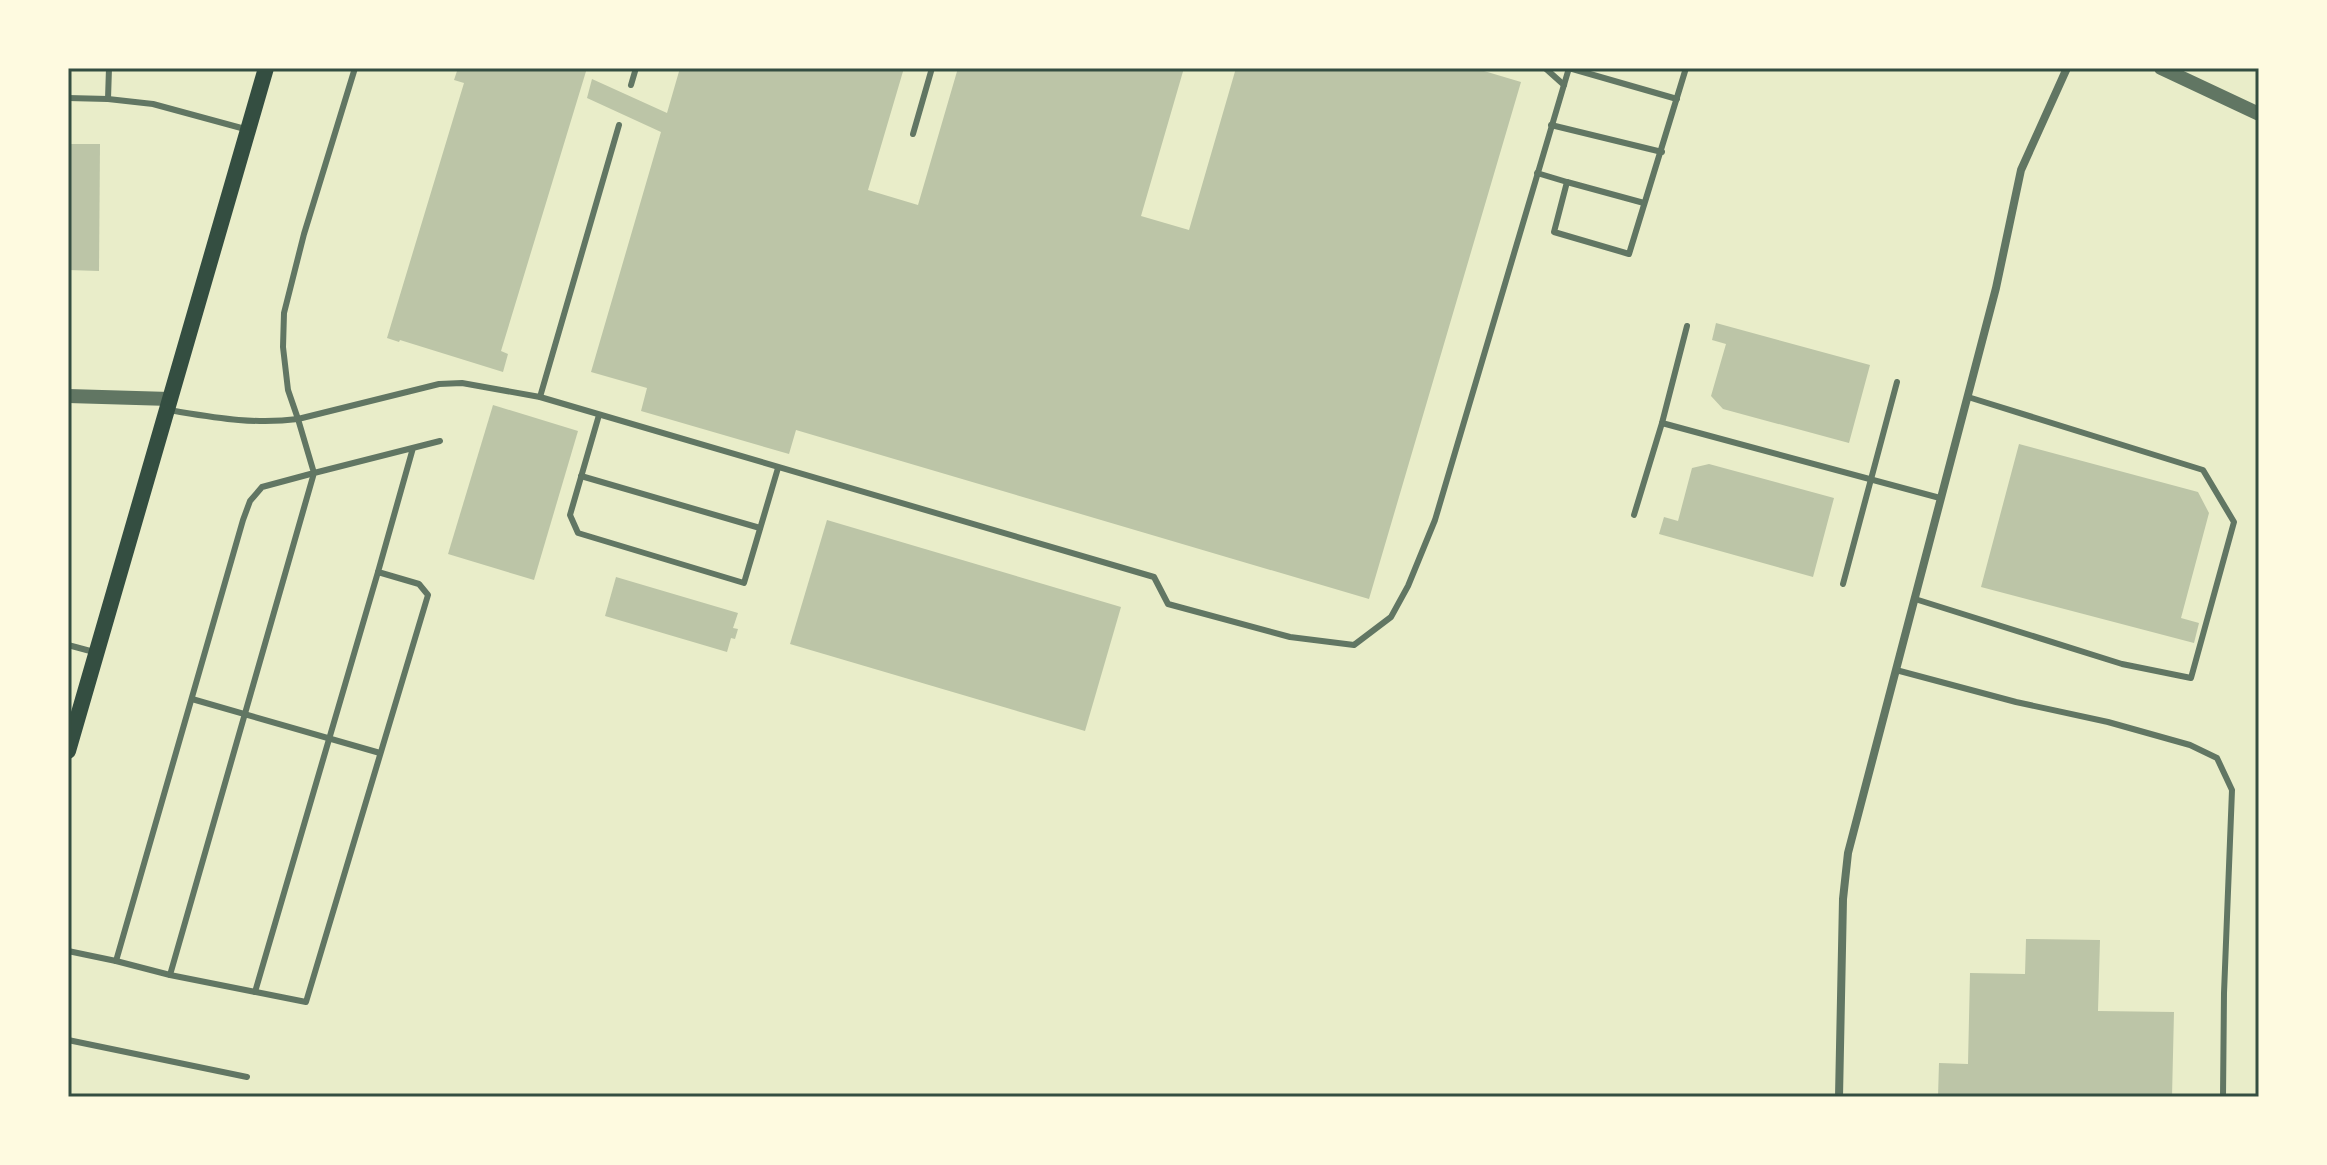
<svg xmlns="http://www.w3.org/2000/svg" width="2327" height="1165" font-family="Signika,sans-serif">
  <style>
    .building { fill: #bcc5a7 }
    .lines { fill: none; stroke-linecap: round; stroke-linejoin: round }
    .service { stroke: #617663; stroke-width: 6 }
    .minor { stroke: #617663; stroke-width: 8 }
    .tertiary { stroke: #617663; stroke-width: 14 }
    .secondary { stroke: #344e41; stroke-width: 16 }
    .neatline { fill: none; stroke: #344e41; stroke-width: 3 }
  </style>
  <rect width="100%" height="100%" fill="#e9edc9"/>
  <g class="building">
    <polygon points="458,68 587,68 501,351 508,354 503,372 400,340 399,342 387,338 464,83 454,80"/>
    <polygon points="680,68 904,68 868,190 918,205 958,68 1184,68 1141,216 1189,230 1236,68 1474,68 1521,82 1369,599 796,430 789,454 641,411 647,388 591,372 661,132 587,98 592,79 667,113"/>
    <polygon points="68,144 100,144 99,271 68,270"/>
    <polygon points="1716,323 1870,365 1849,443 1723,409 1711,396 1726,344 1712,340"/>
    <polygon points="493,405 578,431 534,580 448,554"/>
    <polygon points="2019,444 2198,492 2209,513 2181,618 2199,623 2194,643 1981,587"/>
    <polygon points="1709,464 1834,498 1813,577 1659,534 1664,517 1678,521 1692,468"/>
    <polygon points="827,520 1121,607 1085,731 790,644"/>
    <polygon points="616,577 738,613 733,628 738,629 735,639 731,638 727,652 605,616"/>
    <polygon points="2026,939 2100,940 2098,1011 2174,1012 2172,1097 1938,1097 1939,1063 1968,1064 1970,973 2025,974"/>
  </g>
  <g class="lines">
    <g class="service">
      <polyline points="355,68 304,234 284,313 283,347 288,390 298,419 439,384 462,383 540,397 1154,577 1168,604 1290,637 1354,645 1391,617 1408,586 1435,520 1569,68 1677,99"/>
      <polyline points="1545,68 1564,85"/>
      <polyline points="631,85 636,68"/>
      <polyline points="68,98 108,99 153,104 245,129"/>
      <polyline points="108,99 109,68"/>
      <polyline points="1551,125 1662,152"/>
      <polyline points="913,134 932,68"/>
      <polyline points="1537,173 1567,182 1554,232 1629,254 1686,68"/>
      <polyline points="1567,182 1644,203"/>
      <polyline points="540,397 619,125"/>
      <polyline points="599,415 570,515 578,533 744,583 778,468"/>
      <polyline points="1662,423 1687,326"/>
      <polyline points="413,448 378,572 419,584 428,595 306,1002 170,975 314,473 440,441"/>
      <polyline points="581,476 760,528"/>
      <polyline points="1634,515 1662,423 1940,498"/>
      <polyline points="1843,584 1897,382"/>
      <polyline points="1915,599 2122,664 2191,678 2234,522 2203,470 1968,397"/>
      <polyline points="68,645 94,652"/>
      <polyline points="1896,670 2016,702 2108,722 2190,745 2217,758 2232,790 2224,993 2223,1097"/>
      <polyline points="192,699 380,753"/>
      <path d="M68,951L116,961L243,520L250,501L262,487L314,473L298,419C253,425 212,417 168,410"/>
      <polyline points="116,961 170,975"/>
      <polyline points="255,992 378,572"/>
      <polyline points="68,1040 247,1077"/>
    </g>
    <polyline class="minor" points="1839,1097 1843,899 1848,853 1996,288 2021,170 2067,68"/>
    <g class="tertiary">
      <polyline points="2161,68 2259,114"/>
      <polyline points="68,396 170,399"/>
    </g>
    <polyline class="secondary" points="68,751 266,68"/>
  </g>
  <rect width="2327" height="1165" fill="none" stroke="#fefae0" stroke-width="140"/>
  <rect x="70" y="70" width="2187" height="1025" class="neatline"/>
</svg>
